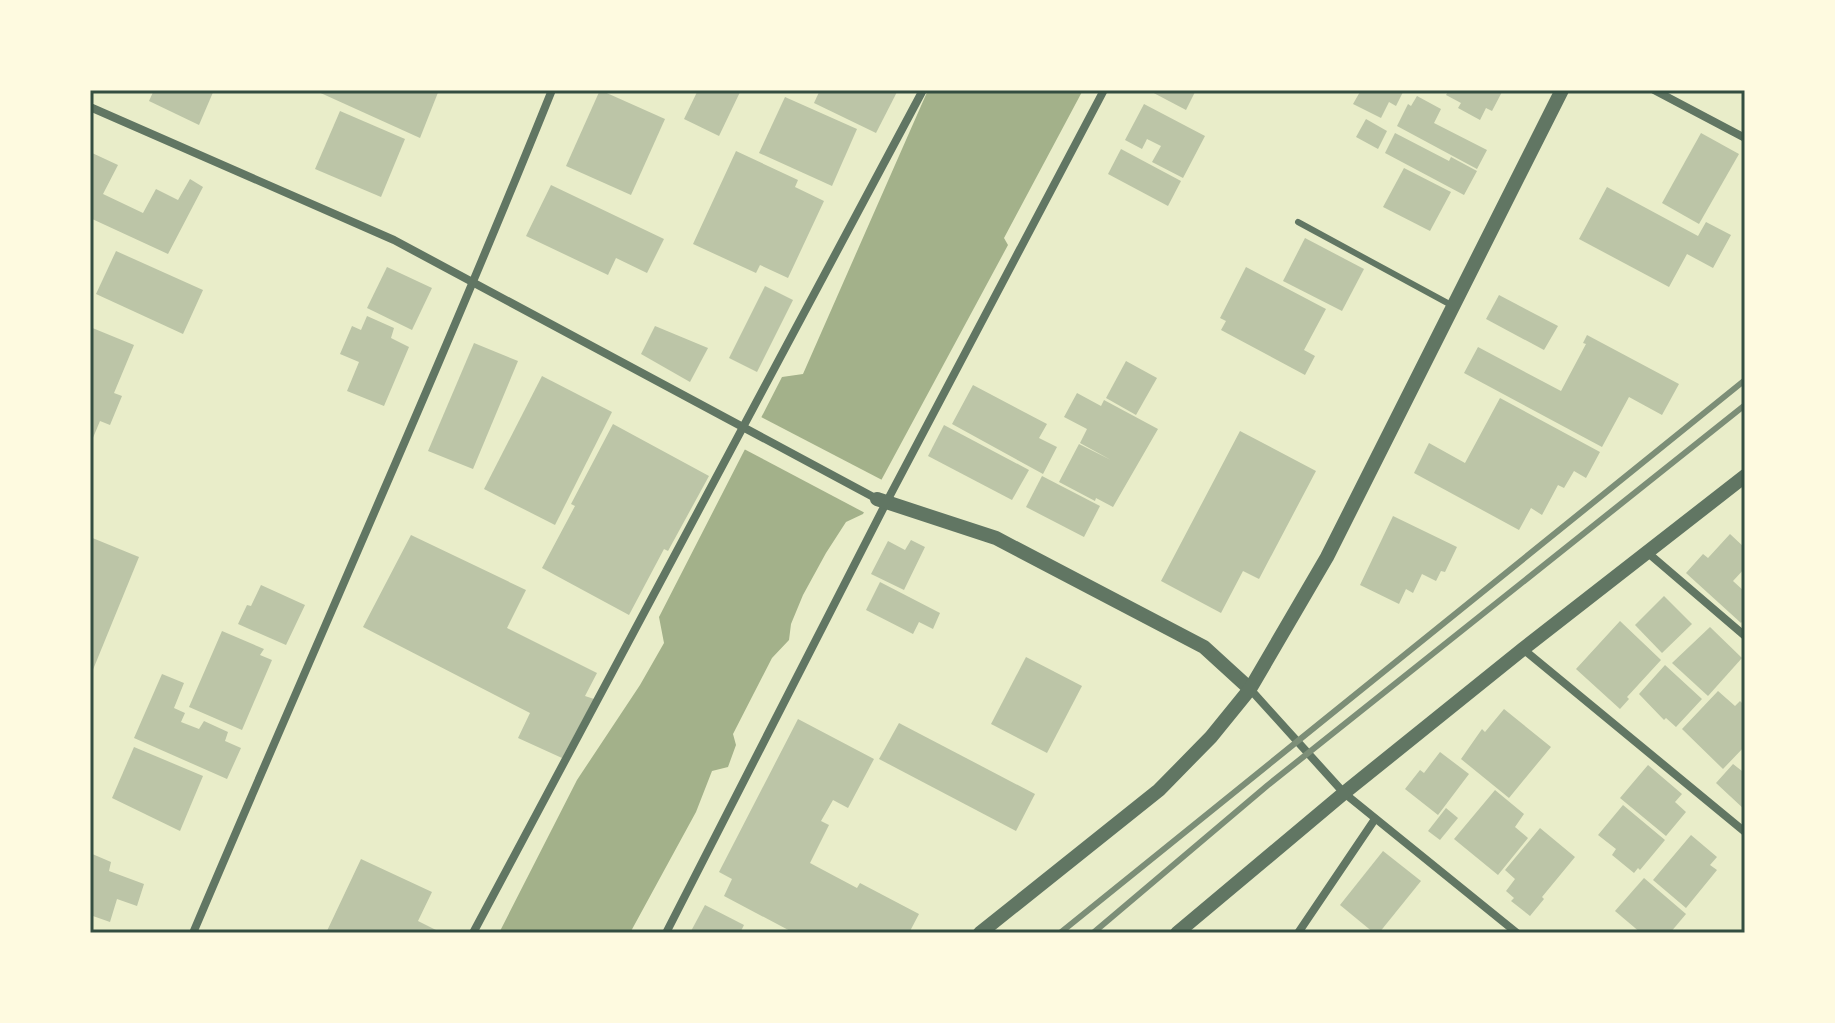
<svg xmlns="http://www.w3.org/2000/svg" width="1835" height="1023" font-family="Overpass,sans-serif">
  <style>
    .water { fill: #a3b18a }
    .pier { fill: #e9edc9 }
    .building { fill: #bcc5a7 }
    .lines { fill: none; stroke-linecap: round; stroke-linejoin: round }
    .service { stroke: #617663; stroke-width: 6 }
    .minor { stroke: #617663; stroke-width: 8 }
    .tertiary { stroke: #617663; stroke-width: 14 }
    .rail { stroke: #7c8e77; stroke-width: 6 }
    .neatline { fill: none; stroke: #344e41; stroke-width: 3 }
  </style>
  <rect width="100%" height="100%" fill="#e9edc9"/>
  <polygon class="water" points="928,90 1083,90 1004,238 1008,245 863,514 846,522 826,553 803,595 791,624 789,640 772,658 733,734 736,745 728,767 712,771 696,812 630,933 499,933 577,780 640,685 664,643 659,617 782,377 803,374"/>
  <polygon class="pier" points="761,417 884,481 867,514 744,449"/>
  <g class="building">
    <polygon points="154,90 214,90 199,125 149,101"/>
    <polygon points="314,90 439,90 420,138"/>
    <polygon points="600,90 665,119 631,195 566,166"/>
    <polygon points="698,90 741,90 719,136 684,119"/>
    <polygon points="820,90 898,90 876,133 814,103"/>
    <polygon points="1148,90 1196,90 1186,110"/>
    <polygon points="1361,90 1404,90 1396,106 1389,102 1381,118 1353,104"/>
    <polygon points="1449,90 1503,90 1492,111 1486,108 1480,120 1458,108 1461,103 1446,95"/>
    <polygon points="1417,96 1441,109 1434,123 1487,150 1477,169 1397,126 1408,104 1411,106"/>
    <polygon points="785,97 857,129 832,186 759,153"/>
    <polygon points="1144,104 1205,136 1183,178 1152,162 1161,146 1147,139 1142,149 1125,140"/>
    <polygon points="340,111 405,139 381,197 315,169"/>
    <polygon points="1366,119 1387,131 1378,149 1356,137"/>
    <polygon points="1395,133 1449,161 1451,157 1477,171 1464,195 1385,153"/>
    <polygon points="1701,133 1739,154 1699,224 1662,203"/>
    <polygon points="1121,149 1181,181 1168,206 1108,174"/>
    <polygon points="736,151 798,180 795,187 824,201 788,278 760,265 756,273 693,244"/>
    <polygon points="90,152 118,165 103,194 143,213 156,189 178,200 190,179 203,187 168,254 90,218"/>
    <polygon points="1404,168 1451,192 1430,231 1383,207"/>
    <polygon points="551,185 664,239 647,273 616,258 608,275 526,236"/>
    <polygon points="1607,187 1698,236 1706,222 1731,235 1713,268 1687,254 1669,287 1579,239"/>
    <polygon points="1305,238 1364,269 1342,311 1283,281"/>
    <polygon points="116,251 203,290 183,334 96,294"/>
    <polygon points="387,267 432,288 412,330 367,308"/>
    <polygon points="1246,267 1326,309 1304,350 1315,356 1305,375 1221,330 1226,321 1220,318"/>
    <polygon points="765,286 793,300 757,372 729,358"/>
    <polygon points="1499,295 1558,326 1544,350 1486,319"/>
    <polygon points="367,316 394,328 391,338 409,347 384,406 347,391 359,362 340,354 352,326 361,330"/>
    <polygon points="655,326 708,348 690,382 641,354"/>
    <polygon points="90,327 134,345 114,393 122,396 110,425 100,421 90,445"/>
    <polygon points="1587,335 1679,384 1662,415 1629,397 1602,447 1464,373 1478,347 1561,391 1586,344 1583,343"/>
    <polygon points="474,343 518,361 473,469 428,451"/>
    <polygon points="1126,361 1157,378 1136,415 1106,398"/>
    <polygon points="542,376 612,412 555,525 484,489"/>
    <polygon points="973,385 1047,424 1039,438 1057,447 1043,474 952,424"/>
    <polygon points="1077,393 1101,406 1104,400 1158,429 1113,507 1096,498 1095,501 1059,482 1079,444 1111,460 1080,443 1087,429 1064,417"/>
    <polygon points="1500,398 1600,452 1586,478 1574,471 1564,488 1558,485 1542,515 1531,508 1519,530 1414,473 1429,443 1465,463"/>
    <polygon points="613,424 709,476 668,551 664,549 629,615 542,568 575,506 571,504"/>
    <polygon points="944,425 1029,470 1012,500 928,456"/>
    <polygon points="1240,431 1316,471 1259,579 1243,571 1221,613 1161,581"/>
    <polygon points="1042,476 1100,506 1084,537 1026,507"/>
    <polygon points="1393,516 1457,547 1445,572 1441,571 1436,581 1422,574 1413,593 1406,589 1399,604 1360,585"/>
    <polygon points="1730,534 1745,548 1745,568 1733,581 1745,592 1745,618 1741,623 1686,573 1703,554 1708,558"/>
    <polygon points="411,535 526,590 507,628 597,673 585,696 594,699 562,758 518,738 530,713 363,627"/>
    <polygon points="90,537 139,557 90,677"/>
    <polygon points="911,540 925,547 904,590 871,574 888,541 905,550"/>
    <polygon points="880,582 940,613 933,629 919,622 913,634 866,610"/>
    <polygon points="261,585 305,605 286,645 238,624 247,605 251,606"/>
    <polygon points="1664,596 1692,624 1662,653 1635,625"/>
    <polygon points="1620,621 1661,660 1627,697 1629,699 1620,709 1576,669"/>
    <polygon points="1710,627 1742,658 1708,696 1672,663"/>
    <polygon points="222,631 264,649 260,655 272,660 242,730 189,707"/>
    <polygon points="1026,657 1082,686 1047,753 991,724"/>
    <polygon points="1665,665 1702,699 1676,727 1666,718 1664,720 1639,694"/>
    <polygon points="162,674 184,683 174,708 185,713 181,722 199,729 204,721 228,732 225,741 241,748 227,779 134,738"/>
    <polygon points="1718,691 1735,706 1740,701 1745,706 1745,746 1723,769 1682,729"/>
    <polygon points="1504,709 1551,747 1509,798 1461,759 1482,729 1485,732"/>
    <polygon points="798,719 874,759 848,808 833,800 821,821 829,825 810,863 857,888 860,883 919,914 909,933 794,933 724,896 732,879 719,872"/>
    <polygon points="899,723 1035,794 1016,831 879,759"/>
    <polygon points="134,747 203,776 180,831 112,798"/>
    <polygon points="1440,752 1469,774 1438,815 1405,789 1420,770 1424,773"/>
    <polygon points="1733,764 1742,771 1745,767 1745,810 1716,783"/>
    <polygon points="1648,765 1682,794 1675,802 1686,812 1666,836 1620,798"/>
    <polygon points="1495,790 1524,814 1515,827 1528,838 1498,875 1454,839"/>
    <polygon points="1623,805 1665,840 1640,870 1638,868 1634,873 1612,855 1616,849 1598,835"/>
    <polygon points="1446,808 1458,818 1440,840 1428,831"/>
    <polygon points="1540,828 1575,857 1542,897 1544,899 1530,916 1511,901 1514,898 1506,891 1515,879 1505,870"/>
    <polygon points="1691,835 1717,857 1710,865 1717,870 1686,908 1653,880"/>
    <polygon points="1383,851 1421,881 1379,933 1374,933 1340,905"/>
    <polygon points="90,853 111,862 109,871 144,884 137,906 117,899 110,922 90,915"/>
    <polygon points="361,859 432,892 418,921 442,933 326,933"/>
    <polygon points="1644,878 1686,914 1670,933 1641,933 1615,911"/>
    <polygon points="705,905 744,925 740,933 690,933"/>
  </g>
  <g class="lines">
    <polyline class="service" points="1298,222 1453,306"/>
    <g class="minor">
      <polyline points="1654,90 1745,138"/>
      <polyline points="90,107 394,240 877,499"/>
      <polyline points="1648,553 1745,636"/>
      <polyline points="1523,649 1745,832"/>
      <polyline points="1250,689 1344,793 1517,933"/>
      <path d="M193,933C312,652 438,373 552,90"/>
      <polyline points="473,933 923,90"/>
      <polyline points="666,933 886,503 1104,90"/>
      <polyline points="1298,933 1375,819"/>
    </g>
    <g class="tertiary">
      <polyline points="877,499 996,538 1204,647 1250,689"/>
      <polyline points="980,933 1159,790 1211,737 1250,689 1327,557 1562,90"/>
      <polyline points="1177,933 1344,793 1523,649 1745,476"/>
    </g>
    <g class="rail">
      <polyline points="1060,933 1745,380"/>
      <polyline points="1093,933 1268,785 1745,405"/>
    </g>
  </g>
  <rect width="1835" height="1023" fill="none" stroke="#fefae0" stroke-width="184"/>
  <rect x="92" y="92" width="1651" height="839" class="neatline"/>
</svg>
